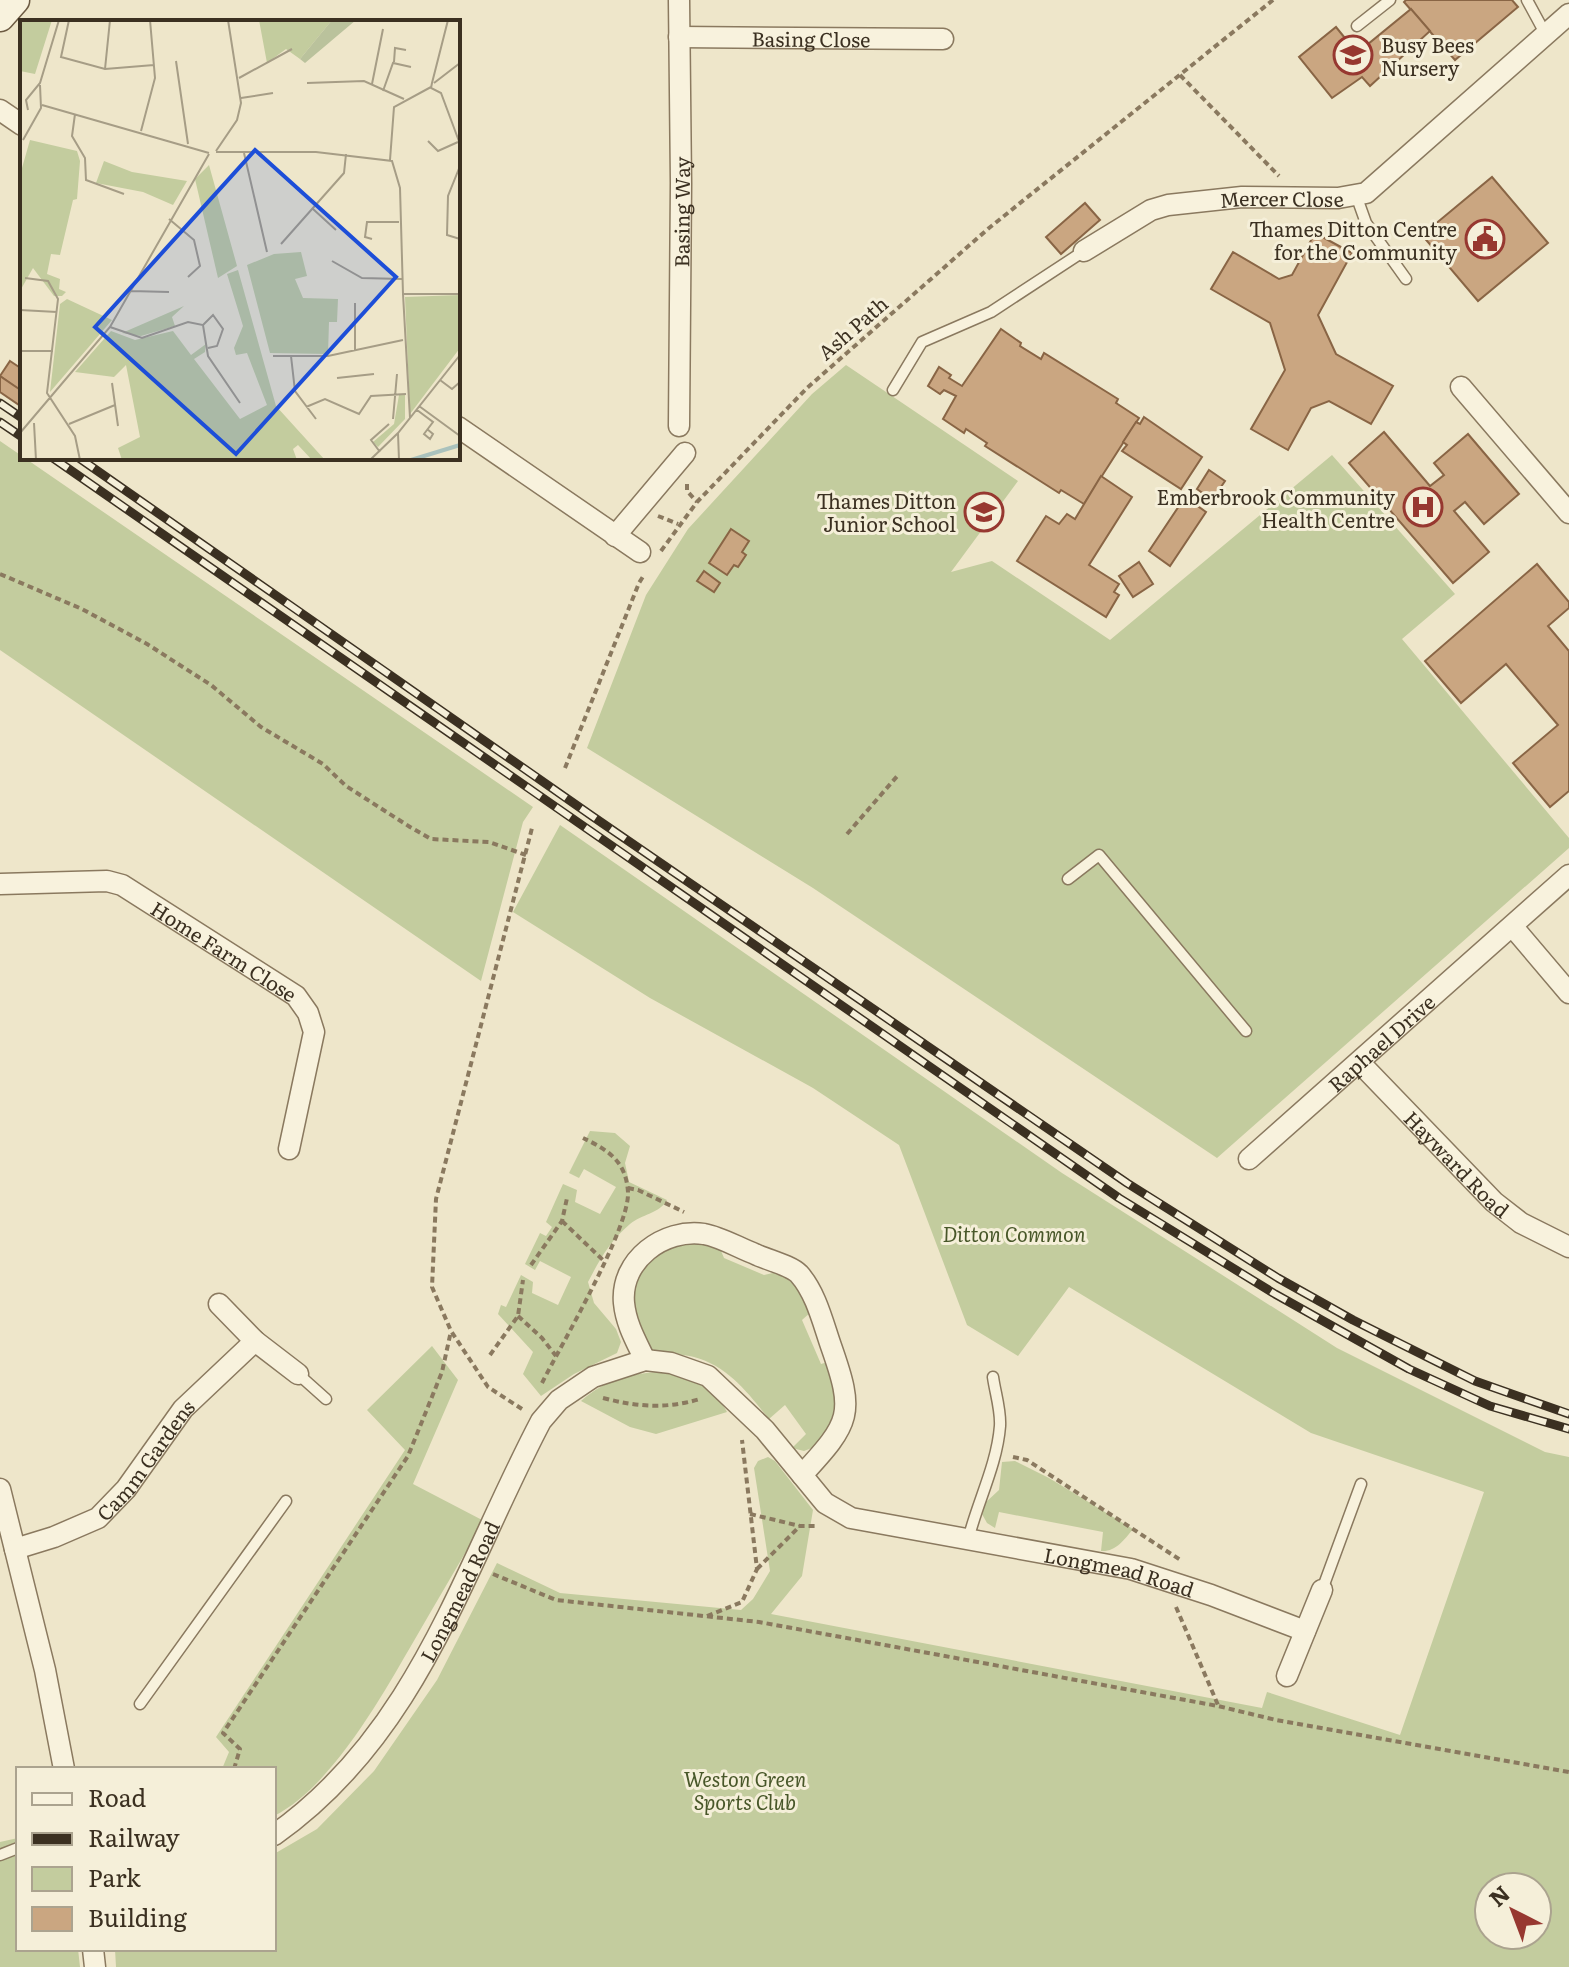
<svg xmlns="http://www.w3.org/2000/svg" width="1569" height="1967" font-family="Literata,serif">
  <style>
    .green { fill: #c3cc9e; fill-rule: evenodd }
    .building { fill: #caa681; stroke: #896545; stroke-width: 2 }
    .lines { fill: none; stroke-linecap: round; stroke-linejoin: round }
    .service-casing { stroke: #8a795f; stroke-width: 13 }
    .minor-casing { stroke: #8a795f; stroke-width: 23 }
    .secondary-casing { stroke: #6c5a42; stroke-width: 31 }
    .path { stroke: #8a795f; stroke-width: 4; stroke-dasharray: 6 4; stroke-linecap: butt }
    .service { stroke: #f8f2dd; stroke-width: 10 }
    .minor { stroke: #f8f2dd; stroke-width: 20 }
    .secondary { stroke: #f8f2dd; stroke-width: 28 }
    .rail-casing { stroke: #3b3021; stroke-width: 9 }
    .rail { stroke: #f5efd9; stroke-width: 6; stroke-dasharray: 18; stroke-linecap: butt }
    .labels { text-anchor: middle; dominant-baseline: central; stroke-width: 6; stroke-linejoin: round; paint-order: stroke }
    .street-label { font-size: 20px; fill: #3b3021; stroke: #f5efd9 }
    .poi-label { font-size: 20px; fill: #3b3021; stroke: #f5efd9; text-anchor: end }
    .park-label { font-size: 20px; font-style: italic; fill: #485729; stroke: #f5efd9 }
    .inset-river { fill: none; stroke: #aac2bd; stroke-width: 4 }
    .inset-road { fill: none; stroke: #a69d86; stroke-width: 2 }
    .view { fill: #1d4ed8; fill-opacity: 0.15; stroke: #1d4ed8; stroke-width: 4 }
    .inset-edge { fill: none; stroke: #3b3021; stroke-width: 4 }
  </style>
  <rect width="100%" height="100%" fill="#eee6ca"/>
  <g class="green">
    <polygon points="846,365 1018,481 951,572 992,561 1110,640 1332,455 1455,594 1402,639 1569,838 1569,848 1217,1158 813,888 587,748 646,595 688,529 812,394"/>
    <polygon points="0,441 533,807 523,822 481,981 0,650"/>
    <path d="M560,825L1062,1173L1337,1348L1545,1452L1569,1457V1967H116L115,1949H274V1854L317,1829L374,1771L437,1680L497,1563L560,1593L741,1610L753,1599L770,1571L754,1468L758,1461L768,1457L775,1461L813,1510L802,1576L771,1614L1262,1708L1267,1692L1400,1735L1484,1492L1311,1433L1069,1287L1018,1356L967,1325L899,1145L813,1088L650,998L513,912ZM1489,1887H1537V1935H1489Z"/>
    <path d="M590,1131L615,1133L630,1146L625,1163L629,1182L667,1200C659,1214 642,1214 630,1224C610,1241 600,1259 588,1282L594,1303L616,1329L621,1342L617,1353L574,1374L541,1396L523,1374L533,1352L498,1314L501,1305L506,1307L521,1275L533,1282L532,1293L558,1305L571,1277L540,1261L535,1270L525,1264L540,1233L546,1236L552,1227L546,1222L563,1184L577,1190L575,1202L600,1214L616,1187L584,1169L579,1178L569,1173Z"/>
    <path d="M693,1241L719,1246L724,1258L764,1275L777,1272L797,1286L811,1312L802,1320L821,1364L828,1362C841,1397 837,1415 817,1446L804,1451L792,1448L806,1434L785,1405L769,1419C748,1393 728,1366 694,1357C679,1353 657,1355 646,1345C638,1339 636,1326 635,1317C629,1267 645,1248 693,1241Z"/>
    <path d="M432,1346L458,1380L413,1484L484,1521C461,1560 438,1599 415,1639C383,1694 332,1787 274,1816V1769H222L229,1752L216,1737L405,1450L367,1410Z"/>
    <path d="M669,1371C700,1381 711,1383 727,1412L656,1434L630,1427L581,1401C608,1377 635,1373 669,1371Z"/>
    <path d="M1015,1461L1049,1478L1133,1529C1124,1540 1116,1552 1101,1551L1103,1532L999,1512L995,1528L987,1523L982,1514L985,1503L999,1490L1002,1462Z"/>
    <polygon points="18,1838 18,1949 78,1949 80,1967 0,1967 0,1842"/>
  </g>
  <g class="building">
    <polygon points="1406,0 1512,0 1518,7 1455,60 1404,2"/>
    <polygon points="1411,9 1430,31 1370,86 1362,77 1332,98 1299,57 1336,27 1357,53"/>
    <polygon points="1492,177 1548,243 1478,301 1422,235"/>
    <polygon points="1085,203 1100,220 1061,254 1046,237"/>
    <polygon points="1315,233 1352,253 1318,315 1336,354 1393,386 1371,424 1329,401 1311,408 1288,450 1251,429 1285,370 1270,323 1211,289 1233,252 1279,279 1292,275"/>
    <polygon points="1001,329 1021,343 1020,346 1041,359 1044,353 1118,399 1116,403 1139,418 1084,504 1061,490 1059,493 985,446 987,443 966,429 964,433 943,419 956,396 944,390 940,394 928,386 939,367 951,375 949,378 962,386"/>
    <polygon points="10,361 22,369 22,392 0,376"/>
    <polygon points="0,376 22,391 22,407 0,392"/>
    <polygon points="1144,417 1202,457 1181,489 1122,451 1127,445 1123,442 1136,422 1140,424"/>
    <polygon points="1384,432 1430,486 1444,475 1434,463 1468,434 1519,494 1484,524 1465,502 1454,511 1489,552 1453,583 1349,463"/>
    <polygon points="1209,470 1225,481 1212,500 1197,489"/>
    <polygon points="1101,476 1132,497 1089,565 1119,584 1114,592 1119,595 1106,617 1017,561 1046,516 1059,524 1067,514 1075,519"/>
    <polygon points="1185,497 1206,512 1170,566 1149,551"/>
    <polygon points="731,529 749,541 742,552 746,555 738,567 734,565 727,575 709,563"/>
    <polygon points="1139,562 1153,584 1133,597 1119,576"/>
    <polygon points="1537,564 1569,602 1569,608 1548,626 1569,651 1569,791 1550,807 1513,763 1558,725 1506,664 1461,703 1425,661"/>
    <polygon points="704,571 720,583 714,592 697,581"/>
  </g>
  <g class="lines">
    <defs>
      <g id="service">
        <polyline points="1527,0 1546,35"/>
        <polyline points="1357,26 1390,0"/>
        <polyline points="1356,195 1366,223 1406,279"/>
        <polyline points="893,390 922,342 991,312 1084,251"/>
        <polyline points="1068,879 1099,855 1246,1031"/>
        <polyline points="298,1374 326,1399"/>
        <path d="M968,1540C977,1503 997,1465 1000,1426C1001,1410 995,1392 993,1377"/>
        <polyline points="1322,1590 1361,1484"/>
        <polyline points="140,1704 286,1501"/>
        <polyline points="0,1855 18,1848"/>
      </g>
      <g id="minor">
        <path id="s1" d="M679,37L943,39"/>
        <polyline points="0,110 22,125"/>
        <path id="s2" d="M1084,251L1151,210L1168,205L1242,197L1338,198L1366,193L1569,14"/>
        <polyline points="1461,387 1569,513"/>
        <path id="s3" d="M679,426L681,183L679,0"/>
        <polyline points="458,427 640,552"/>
        <polyline points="615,536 685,453"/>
        <path id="s4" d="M0,884L107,881L122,885L296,996L308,1013L314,1032L289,1149"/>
        <polyline points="1513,927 1569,993"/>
        <path id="s5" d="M1360,1063L1494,1202L1521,1223L1569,1247"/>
        <path id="s6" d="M1249,1159L1569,875"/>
        <polyline points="219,1304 255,1341 298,1374"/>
        <path d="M645,1360C636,1341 626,1324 624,1303C620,1260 664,1228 704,1234C721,1237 739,1248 755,1254C767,1260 790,1265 799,1274C816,1293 823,1323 831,1346C855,1414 851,1422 802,1475"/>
        <polyline points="0,1489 45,1670 64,1769"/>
        <path id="s7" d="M15,1549L54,1537L98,1518L126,1489L183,1409L255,1341"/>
        <polyline points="1287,1676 1322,1590"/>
        <path id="s8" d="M274,1835C418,1734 463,1569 541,1421L559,1400L593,1377L645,1360L671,1363L708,1376L765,1430L825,1503L851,1518L1131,1569L1211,1595L1305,1631"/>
        <polyline points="93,1949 95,1967"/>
      </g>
      <polyline id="secondary" points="0,17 15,0"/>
    </defs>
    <use href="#service" class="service-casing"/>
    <use href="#minor" class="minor-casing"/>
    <use href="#secondary" class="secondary-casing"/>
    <g class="path">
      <polyline points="1180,75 1279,176"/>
      <polyline points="687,484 687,491 697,502"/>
      <polyline points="658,516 678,524"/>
      <polyline points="661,551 697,502 807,388 989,228 1273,0"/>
      <polyline points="0,574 82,609 147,644 211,685 261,727 323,764 346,786 410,827 431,839 489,842 526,855"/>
      <polyline points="565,768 639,583 644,575"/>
      <polyline points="847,834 899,774"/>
      <polyline points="628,1188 638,1190 684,1212"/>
      <polyline points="562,1221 604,1261"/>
      <polyline points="531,1265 562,1221 567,1198"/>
      <polyline points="518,1316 542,1338 556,1356"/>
      <polyline points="490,1355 518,1316 523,1280"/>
      <path d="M542,1383C561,1345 630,1228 628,1192C626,1161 608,1150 583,1138"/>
      <path d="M603,1398C638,1407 666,1409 700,1399"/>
      <polyline points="522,1409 488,1387 451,1331 432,1287 436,1199 532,828"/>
      <polyline points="1013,1457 1027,1460 1182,1561"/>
      <polyline points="750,1514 800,1526 818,1526"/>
      <polyline points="757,1569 800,1526"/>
      <polyline points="493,1574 556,1600 759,1622 1218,1706 1276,1720 1569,1772"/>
      <polyline points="1176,1607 1218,1705"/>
      <polyline points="707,1616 742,1602 757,1569 742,1440"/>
      <polyline points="234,1769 240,1749 223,1733 408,1456 442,1372 451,1331"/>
    </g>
    <use href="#service" class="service"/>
    <use href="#minor" class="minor"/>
    <use href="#secondary" class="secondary"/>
    <defs>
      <g id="rail">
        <polyline points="0,403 22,418"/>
        <polyline points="0,422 22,437"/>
        <polyline points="53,458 1119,1198 1275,1294 1409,1369 1490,1406 1569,1429"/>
        <polyline points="79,458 592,816 1127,1183 1278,1278 1353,1320 1475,1381 1569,1414"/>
      </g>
    </defs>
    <use href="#rail" class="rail-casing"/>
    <use href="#rail" class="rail"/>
  </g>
  <defs>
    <symbol id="school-ring" viewBox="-11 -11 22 22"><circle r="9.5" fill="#f5efd9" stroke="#973830" stroke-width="1.5"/><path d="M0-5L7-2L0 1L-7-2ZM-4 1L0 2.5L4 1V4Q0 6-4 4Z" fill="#973830"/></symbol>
    <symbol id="civic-ring" viewBox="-11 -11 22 22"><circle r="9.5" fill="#f5efd9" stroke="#973830" stroke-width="1.5"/><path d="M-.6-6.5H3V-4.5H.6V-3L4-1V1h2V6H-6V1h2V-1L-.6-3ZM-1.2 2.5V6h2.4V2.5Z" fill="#973830"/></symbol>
    <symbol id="hospital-ring" viewBox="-11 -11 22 22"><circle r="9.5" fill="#f5efd9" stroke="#973830" stroke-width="1.5"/><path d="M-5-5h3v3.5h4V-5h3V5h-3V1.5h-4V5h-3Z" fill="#973830"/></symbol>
  </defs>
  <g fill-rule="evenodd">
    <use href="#school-ring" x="1331" y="33" width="44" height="44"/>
    <use href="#civic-ring" x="1463" y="217" width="44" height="44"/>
    <use href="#hospital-ring" x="1401" y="485" width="44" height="44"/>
    <use href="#school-ring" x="962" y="490" width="44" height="44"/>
  </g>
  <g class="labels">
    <g class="street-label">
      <text stroke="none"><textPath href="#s1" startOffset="132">Basing Close</textPath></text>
      <text stroke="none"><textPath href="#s2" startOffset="210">Mercer Close</textPath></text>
      <text stroke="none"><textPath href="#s3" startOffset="214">Basing Way</textPath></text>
      <text transform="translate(852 327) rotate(-41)">Ash Path</text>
      <text stroke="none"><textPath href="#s4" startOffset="244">Home Farm Close</textPath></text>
      <text stroke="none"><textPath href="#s6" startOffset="176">Raphael Drive</textPath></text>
      <text stroke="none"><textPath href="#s5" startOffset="140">Hayward Road</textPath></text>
      <text stroke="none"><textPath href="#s7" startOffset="164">Camm Gardens</textPath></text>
      <text stroke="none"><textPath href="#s8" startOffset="1164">Longmead Road</textPath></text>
      <text stroke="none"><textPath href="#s8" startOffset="310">Longmead Road</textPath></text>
    </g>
    <g class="poi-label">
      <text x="1381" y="44" text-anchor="start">Busy Bees<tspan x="1381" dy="23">Nursery</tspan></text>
      <text x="1457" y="228">Thames Ditton Centre<tspan x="1457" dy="23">for the Community</tspan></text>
      <text x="1395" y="496">Emberbrook Community<tspan x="1395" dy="23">Health Centre</tspan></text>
      <text x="956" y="500">Thames Ditton<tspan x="956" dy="23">Junior School</tspan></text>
    </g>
    <g class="park-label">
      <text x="1014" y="1233">Ditton Common</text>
      <text x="745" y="1778">Weston Green<tspan x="745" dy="23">Sports Club</tspan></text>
    </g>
  </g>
  <g transform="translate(20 20)">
    <rect width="440" height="440" fill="#eee6ca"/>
    <path d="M0,0H32L15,54L0,51ZM239,0H312L280,39L266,29L247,43ZM10,120L57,131L60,141L57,179L53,180L40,235L31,234L27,254L40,259L39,269L46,272L42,276H34L13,248L0,271V155ZM84,141L112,152L167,161L153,185L123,172L76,163ZM189,145L217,246L198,258L175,159ZM281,232L287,256L275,259L283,278L318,279L317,302H309L308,334L250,333L227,245L254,234ZM218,250L256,386L305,440H292L278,425L273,429L277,440H102L98,428L120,417L106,345L94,357L55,352L91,311L115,320L153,311L171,335L186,324L185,332L174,339L220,399L247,385L227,333L216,335L214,328L223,306L207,254ZM440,275V328L390,394L385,277ZM47,279L92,300L30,372L40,284ZM164,286L152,297L155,306L121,316L102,313ZM379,375H385V399L358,427L353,422L374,404Z" fill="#c3cc9e"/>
    <path d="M312,0H336L285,43L280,39Z" fill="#bac29c"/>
    <path class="inset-river" d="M391,440L440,425"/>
    <path class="inset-road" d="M49,0L41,37L85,49L134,45M156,41L168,124M374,42L375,28L386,30M85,49L90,0M219,58L272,29M287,63L344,61L384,79M412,63L411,68L421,73L440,124M412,63L428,0M414,63L440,43M352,64L363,9M363,71L373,43L391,47M221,78L253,73M22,85L189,133M8,90L6,80L20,63L39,0M55,94L52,116L65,138L66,160L104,174M121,111L135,58L130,0M3,120L21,88L20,65M408,121L418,131L438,122M196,131L217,100L221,83L208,0M196,132H296L372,141L380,168L383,274H440M224,133L247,232M370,140L374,87L411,67M440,146L428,176L427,215L440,219M293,189L316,210M149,199L174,220L180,246L168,257M352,219L345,217L347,202H379M261,224L324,153L326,134M312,241L342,258L382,259M5,258L28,261L38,279L27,373L55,416L60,440M111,271L149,272M383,274L390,398M335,283V331M0,290L37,292M183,305L193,295L203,309L197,326L188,328M90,307L122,318L168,302L183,305L188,336L220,383M0,331H33M253,336H308L383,320M271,336L275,371L296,399M317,358L354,354M420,360L432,369L440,362M92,363L98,406M399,386L440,416M286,387L305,379L339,394L351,376L386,374M397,390L413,402L404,414L410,419L413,414L407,409M373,399L377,354M14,403L16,440M49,404L95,385M0,413L90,307L189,134M378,413L379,440M360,432L351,420L369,404M350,440L378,413L440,335"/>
    <path class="view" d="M235,130L376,257L216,434L75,307Z"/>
    <rect width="440" height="440" class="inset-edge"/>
  </g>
  <rect x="16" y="1767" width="260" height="184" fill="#f5efd9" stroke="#aba38f" stroke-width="2"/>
  <rect x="32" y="1793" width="40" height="12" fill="#f8f2dd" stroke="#aba38f" stroke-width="2"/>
  <text x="88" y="1807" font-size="24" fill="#3b3021">Road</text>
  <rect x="32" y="1833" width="40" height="12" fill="#3b3021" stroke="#aba38f" stroke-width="2"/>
  <text x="88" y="1847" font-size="24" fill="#3b3021">Railway</text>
  <rect x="32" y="1867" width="40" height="24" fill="#c3cc9e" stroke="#aba38f" stroke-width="2"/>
  <text x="88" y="1887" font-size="24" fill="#3b3021">Park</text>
  <rect x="32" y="1907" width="40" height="24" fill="#caa681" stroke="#aba38f" stroke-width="2"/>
  <text x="88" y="1927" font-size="24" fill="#3b3021">Building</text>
  <g transform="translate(1513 1911) rotate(318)"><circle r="38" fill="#f5efd9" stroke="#aba38f" stroke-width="2"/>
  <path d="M0-6L14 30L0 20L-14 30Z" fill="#973830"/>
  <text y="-12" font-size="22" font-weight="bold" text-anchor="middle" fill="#3b3021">N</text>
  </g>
</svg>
